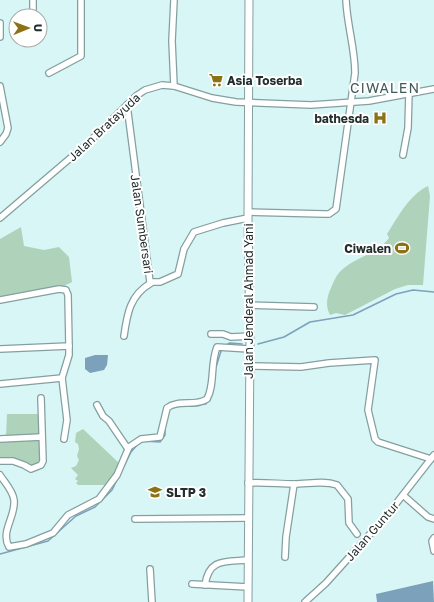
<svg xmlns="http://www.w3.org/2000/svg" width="434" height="602" font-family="'Golos Text',sans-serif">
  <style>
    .green { fill: #afd2ba }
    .water { fill: #7ca1bb }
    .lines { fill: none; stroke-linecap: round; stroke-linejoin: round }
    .stream { stroke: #7ca1bb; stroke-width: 1.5 }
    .minor-casing { stroke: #849f9f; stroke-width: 8 }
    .major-casing { stroke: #849f9f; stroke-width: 9 }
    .minor { stroke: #fff; stroke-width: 5.5 }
    .major { stroke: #fff; stroke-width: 7 }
    .labels { text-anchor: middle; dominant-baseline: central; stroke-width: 4; stroke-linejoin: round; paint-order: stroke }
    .poi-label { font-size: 12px; font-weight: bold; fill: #222d2d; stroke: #fff; text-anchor: start }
    .street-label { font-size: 12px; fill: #222d2d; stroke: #fff }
    .quarter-label { font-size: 14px; letter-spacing: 1px; fill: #415a5a; stroke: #fff }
  </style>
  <rect width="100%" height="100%" fill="#d9f6f6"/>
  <g class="green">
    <path d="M428,186L430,196L423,285H408L395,289L345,315L336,313L330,315C325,306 327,296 331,288C333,283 335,278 338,274C352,257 376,256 389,238L387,234C398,217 409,195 428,186Z"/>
    <polygon points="21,227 24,246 44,250 59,247 69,257 72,282 62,287 0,298 0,239"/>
    <polygon points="7,414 39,414 40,461 36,465 30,467 24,462 0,459 0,438 6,436"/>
    <polygon points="83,429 119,463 108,485 78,485 76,483 78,481 75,479 78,475 71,468 76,466 79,460 77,456 79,449 78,444 75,442 76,433"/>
  </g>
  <g class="water">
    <polygon points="95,355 108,355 107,365 104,370 90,373 85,369 85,358"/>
    <polygon points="433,581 434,602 377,602 376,594"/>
  </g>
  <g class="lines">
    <g class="stream">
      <polyline points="258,344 284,337 310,322 353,315 396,294 413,290 434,292"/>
      <polyline points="226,345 230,343 242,344"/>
      <polyline points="216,367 222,348"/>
      <polyline points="200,404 206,404 207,402"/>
      <polyline points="144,441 160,442 165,435 165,425"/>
      <polyline points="0,554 48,541 76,516 95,507 112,490 131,452 138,444"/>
    </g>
    <defs>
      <g id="minor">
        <polyline points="33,0 33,16"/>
        <polyline points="0,23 0,37"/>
        <polyline points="49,73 81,56 81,0"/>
        <polyline points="0,86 8,128 6,134 0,142"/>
        <polyline points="174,86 172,41 174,0"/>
        <polyline points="127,105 150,282 160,282 178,274 184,249 194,232 223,223 248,218"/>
        <polyline points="403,155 408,128 409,92"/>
        <path d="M248,212L324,214H329L336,209L355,73C355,48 347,25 346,0"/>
        <polyline points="0,218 88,143 136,96 145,90 162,85 174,86 212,98 236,102 311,105 369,101 434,89"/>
        <polyline points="0,300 59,289 66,290 68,295 69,346 0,349"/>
        <polyline points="249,305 314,307"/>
        <polyline points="211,334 223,334 231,337 250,336"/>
        <path d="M124,336C127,314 130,295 151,283"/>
        <polyline points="249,366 301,367 329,363 375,360 368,410 375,439 378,442 431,459"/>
        <polyline points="0,384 62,378"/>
        <polyline points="97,405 103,416 109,421 128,449"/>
        <polyline points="0,439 42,437"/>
        <polyline points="64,439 67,420 62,378 69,355 69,346"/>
        <polyline points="0,461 13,461 24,465 31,469 41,465 43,461 41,398"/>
        <path d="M0,475C5,483 13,491 14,500C16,517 0,531 9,547L26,544L53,533L68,515L99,499L117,475L129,447L141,439L160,437L167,408C178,399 195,407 207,399C215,385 210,364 217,347L249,349"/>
        <path d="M248,483C264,482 279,484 294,484C308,484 324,480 337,485L348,499L349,523L357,534"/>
        <polyline points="403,495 428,517 434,519"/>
        <polyline points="135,519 248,518"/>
        <polyline points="434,538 432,541 434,551"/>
        <polyline points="285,557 286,537 294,484"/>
        <polyline points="150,569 152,602"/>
        <polyline points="192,584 248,587"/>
        <path d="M205,585C209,558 225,562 248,560"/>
        <polyline points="305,602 326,583 388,514 434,455"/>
      </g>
      <polyline id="major" points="248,602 250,342 248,218 249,0"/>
    </defs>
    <use href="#minor" class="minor-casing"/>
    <use href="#major" class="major-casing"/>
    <use href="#minor" class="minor"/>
    <use href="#major" class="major"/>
  </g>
  <defs>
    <symbol id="supermarket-bare" viewBox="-9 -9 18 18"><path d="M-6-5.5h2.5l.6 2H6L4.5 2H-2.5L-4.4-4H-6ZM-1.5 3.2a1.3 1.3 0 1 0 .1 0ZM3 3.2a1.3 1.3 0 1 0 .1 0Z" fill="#8c7215" stroke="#fff" stroke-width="2.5" paint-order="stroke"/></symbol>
    <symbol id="hospital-bare" viewBox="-9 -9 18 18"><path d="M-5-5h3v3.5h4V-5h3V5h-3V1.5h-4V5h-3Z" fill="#8c7215" stroke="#fff" stroke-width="2.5" paint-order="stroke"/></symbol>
    <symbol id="stadium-bare" viewBox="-9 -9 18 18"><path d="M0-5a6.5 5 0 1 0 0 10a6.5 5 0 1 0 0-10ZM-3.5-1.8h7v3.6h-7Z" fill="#8c7215" stroke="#fff" stroke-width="2.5" paint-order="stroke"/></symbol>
    <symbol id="school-bare" viewBox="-9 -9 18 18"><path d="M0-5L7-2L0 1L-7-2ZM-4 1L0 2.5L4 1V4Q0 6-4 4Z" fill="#8c7215" stroke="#fff" stroke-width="2.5" paint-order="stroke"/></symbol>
  </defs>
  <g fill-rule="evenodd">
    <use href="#supermarket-bare" x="206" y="70" width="20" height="20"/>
    <use href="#hospital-bare" x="370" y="108" width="20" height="20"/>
    <use href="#stadium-bare" x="392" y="238" width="20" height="20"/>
    <use href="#school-bare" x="145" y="482" width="20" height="20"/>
  </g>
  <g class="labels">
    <g class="poi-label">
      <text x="227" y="80">Asia Toserba</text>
      <text x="369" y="118" text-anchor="end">bathesda</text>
      <text x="391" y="248" text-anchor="end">Ciwalen</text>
      <text x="166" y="492">SLTP 3</text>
    </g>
    <g class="street-label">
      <text transform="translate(104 127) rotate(-43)">Jalan Bratayuda</text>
      <text transform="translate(142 224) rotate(82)">Jalan Sumbersari</text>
      <text transform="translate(248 301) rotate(-90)">Jalan Jenderal Ahmad Yani</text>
      <text transform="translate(372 531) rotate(-49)">Jalan Guntur</text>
    </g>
    <g class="quarter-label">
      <text x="385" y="87">CIWALEN</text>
    </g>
  </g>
  <g transform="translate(28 28) rotate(89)"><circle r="19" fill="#ffffff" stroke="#a7abab"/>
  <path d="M0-3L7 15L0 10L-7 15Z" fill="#8c7215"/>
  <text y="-6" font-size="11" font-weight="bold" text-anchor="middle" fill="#222d2d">U</text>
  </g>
</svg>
